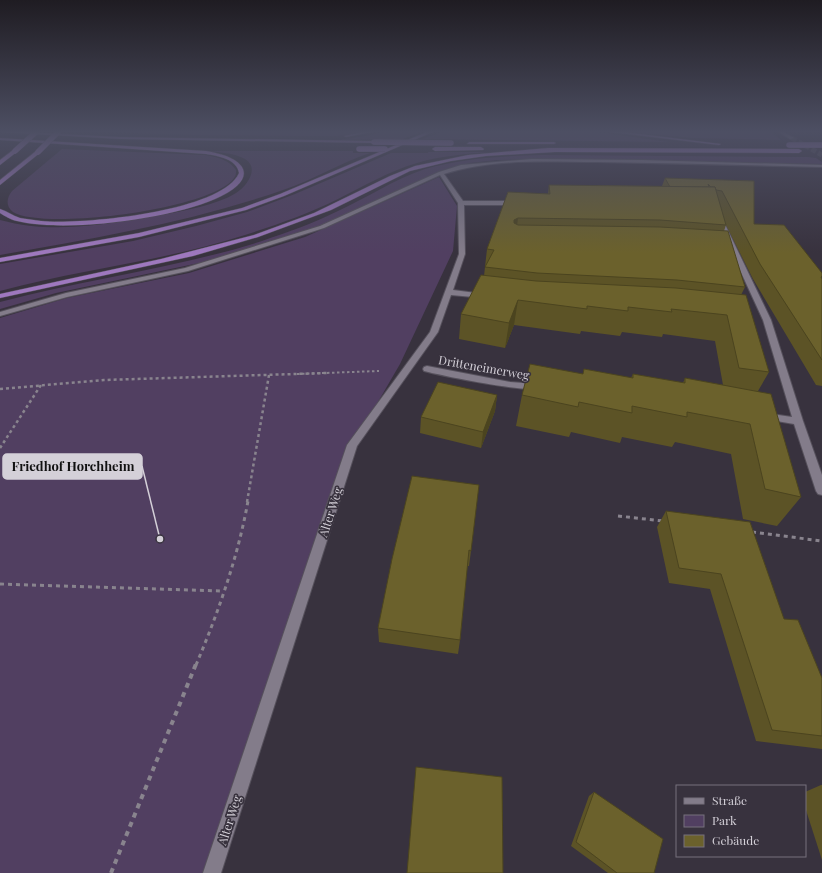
<svg xmlns="http://www.w3.org/2000/svg" width="822" height="873" font-family="'Playfair Display',serif">
  <style>
    .green { fill: #513f61 }
    .lines { fill: none; stroke-linecap: round; stroke-linejoin: round }
    .minor-tunnel { stroke: #4f4a55; stroke-width: 5; stroke-dasharray: 5 2.5; stroke-linecap: butt }
    .minor-casing { stroke: #55505b; stroke-width: 2 }
    .trunk-casing { stroke: #55505b; stroke-width: 1 }
    .path-far3 { stroke: #89848e; stroke-width: 2; stroke-dasharray: 2.5 2.5; stroke-linecap: butt }
    .path-far2 { stroke: #89848e; stroke-width: 2.5; stroke-dasharray: 3 3; stroke-linecap: butt }
    .path-far1 { stroke: #89848e; stroke-width: 3; stroke-dasharray: 4 4; stroke-linecap: butt }
    .path { stroke: #89848e; stroke-width: 4; stroke-dasharray: 5 5; stroke-linecap: butt }
    .minor { fill: #837c8a; fill-rule: evenodd }
    .trunk { fill: #9e78be; fill-rule: evenodd }
    .trunk-bridge-casing { stroke: #55505b; stroke-width: 6; stroke-linecap: butt }
    .trunk-bridge { stroke: #9e78be; stroke-width: 5.5 }
    .wall { fill: #5c5326 }
    .shaded-wall { fill: #4b441f }
    .building { fill: #6b612c; stroke: #4b441f }
    .labels { text-anchor: middle; dominant-baseline: central; stroke-width: 3.5; stroke-linejoin: round; paint-order: stroke }
    .street-label { font-size: 12px; fill: #d4d0d8; stroke: #38323e }
    .leader { fill: none; stroke: #d4d0d8; stroke-width: 1.5 }
    .callout-dot { fill: #d4d0d8; stroke: #38323e; stroke-width: 1.5 }
    .callout { fill: #d4d0d8; stroke: #d4d0d8; stroke-width: 1.5 }
    .callout-label { font-size: 13px; text-anchor: middle; font-weight: bold; fill: #111 }
  </style>
  <rect width="100%" height="100%" fill="#38323e"/>
  <g class="green">
    <polygon points="80,131 368,131 337,136 319,136 192,135"/>
    <polygon points="386,131 424,131 403,139 338,140 366,136"/>
    <polygon points="445,131 591,131 668,142 422,139"/>
    <polygon points="617,131 770,131 781,140 694,138"/>
    <path d="M62,149L205,155C217,157 228,159 236,170C236,173 236,176 234,178C214,209 44,231 13,212C5,206 7,197 12,191Z"/>
    <path d="M206,151H353V153H370C340,163 313,180 283,190C191,222 96,238 0,255V220C49,233 90,226 139,219C166,214 194,210 219,201C225,199 231,196 236,193C247,186 260,168 245,159C234,153 218,152 206,151Z"/>
    <path d="M428,152H489C465,154 440,156 417,163C389,171 364,186 338,199C308,214 276,225 245,235C165,261 81,269 0,291V264L133,241L196,226L247,212L295,194L391,153H428Z"/>
    <path d="M542,155L808,157L816,158L822,162V164L560,159L497,160L470,163L440,171L318,227L223,258L56,293L0,309V302C87,279 177,268 262,241C288,232 314,223 338,211C367,198 394,179 425,169C463,158 503,156 542,155Z"/>
    <polygon points="439,177 457,206 453,251 400,364 353,445 210,873 0,873 0,318 67,298 189,273 305,237"/>
  </g>
  <g class="lines">
    <polyline class="minor-tunnel" points="792,138 822,155"/>
    <defs>
      <g id="minor">
        <polygon points="777,131 782,131 794,138 790,139"/>
        <path d="M532,159L642,160L822,165V167C747,165 672,163 597,162C547,162 493,158 444,174L463,201H517L520,203L517,205H464L465,254L453,290L484,294L488,296L484,298L451,295L438,332L357,446L221,873H203L347,445L430,332L459,254L458,203L440,175L324,228L188,271L67,297L0,316V312L66,293L185,268L320,226L439,172L461,165Z"/>
        <polygon points="719,216 722,218 771,320 803,421 822,475 822,495 818,494 816,491 794,424 765,419 760,416 765,413 792,417 763,320 716,218"/>
        <path d="M427,366L510,382L537,384L542,387C534,395 439,375 424,371L423,369L424,367Z"/>
      </g>
      <g id="trunk">
        <polygon points="0,131 120,137 374,141 376,142 374,143 120,139 2,132"/>
        <polygon points="367,131 377,131 346,137 344,136"/>
        <polygon points="429,131 435,131 284,196 246,210 139,237 0,262 0,258 139,233 242,208 280,194"/>
        <polygon points="602,131 616,131 721,144 719,145"/>
        <path d="M0,138L206,151C250,158 259,180 215,199C169,219 65,233 17,221C11,220 5,216 0,213V209C7,211 13,216 20,218C26,219 34,220 41,221C80,225 222,212 239,173C237,159 218,156 206,154L0,140Z"/>
        <polygon points="469,142 554,142 556,143 554,144 467,144"/>
        <polygon points="481,147 484,149 483,150 435,151 432,149 435,147"/>
        <polygon points="548,148 799,149 802,151 799,153 555,152 486,156 451,161 410,171 331,210 258,237 193,256 0,298 0,294 161,259 254,235 314,213 390,176 415,166 468,155"/>
        <polygon points="13,150 18,151 0,165 0,160"/>
        <polygon points="36,151 41,152 0,185 0,180"/>
      </g>
    </defs>
    <use href="#minor" class="minor-casing"/>
    <use href="#trunk" class="trunk-casing"/>
    <polyline class="path-far3" points="297,374 379,371"/>
    <g class="path-far2">
      <polyline points="0,389 104,380 327,373"/>
      <polyline points="0,448 41,385"/>
      <polyline points="247,502 269,375"/>
    </g>
    <g class="path-far1">
      <polyline points="618,516 663,521"/>
      <polyline points="752,532 822,541"/>
      <polyline points="0,584 223,591"/>
      <path d="M196,665C218,613 238,557 248,501"/>
    </g>
    <polyline class="path" points="111,873 196,664"/>
    <use href="#minor" class="minor"/>
    <use href="#trunk" class="trunk"/>
    <defs>
      <g id="trunk-bridge">
        <polyline points="374,142 451,143"/>
        <polyline points="789,145 822,145"/>
        <polyline points="359,149 385,149"/>
        <polyline points="15,151 37,131"/>
        <polyline points="38,152 59,131"/>
      </g>
    </defs>
    <use href="#trunk-bridge" class="trunk-bridge-casing"/>
    <use href="#trunk-bridge" class="trunk-bridge"/>
  </g>
  <g class="wall">
    <polygon points="665,178 754,181 754,224 822,279 822,386 816,385 753,279 726,225 724,231 745,287 741,295 769,372 758,391 801,497 777,526 743,519 731,454 675,442 672,447 622,437 620,443 571,432 569,437 516,426 522,395 583,374 584,369 631,378 633,374 683,383 685,378 723,385 715,341 663,334 662,337 622,332 620,336 581,331 580,334 514,325 505,348 459,339 461,314 484,276 487,249 508,192 548,194 549,185 662,186"/>
    <polygon points="497,395 495,411 481,448 420,433 421,417"/>
    <polygon points="412,476 471,551 469,566 467,566 460,640 458,654 379,642 378,628"/>
    <polygon points="666,511 784,619 822,678 822,749 756,741 710,589 669,583 657,527"/>
    <polygon points="821,785 822,785 822,860 805,807 805,792"/>
    <polygon points="594,792 654,873 608,873 571,846 589,796"/>
  </g>
  <g class="shaded-wall">
    <polygon points="518,218 515,242 514,220"/>
    <polygon points="518,300 514,325 505,348 509,323"/>
    <polygon points="497,395 495,411 481,448 483,432"/>
  </g>
  <g class="building">
    <polygon points="665,178 754,181 754,224 784,225 822,273 822,276 821,277 822,279 822,360 760,264 722,191 716,190 715,187 711,187 708,184 709,187 670,187"/>
    <polygon points="549,185 715,187 726,225 660,220 518,218 514,220 514,223 518,225 660,227 728,231 745,287 677,280 537,273 485,267 494,250 487,249 508,192 550,194"/>
    <polygon points="481,275 536,281 676,288 746,295 769,372 739,368 727,315 671,309 672,312 628,307 628,311 587,306 587,309 518,300 509,323 461,314"/>
    <polygon points="530,364 583,374 584,369 633,378 633,374 685,383 685,378 771,394 801,497 765,489 750,424 687,412 687,417 632,406 632,413 579,402 578,407 522,395"/>
    <polygon points="438,382 497,395 483,432 421,417"/>
    <polygon points="412,476 479,485 471,551 469,550 460,640 378,628 392,559"/>
    <polygon points="666,511 750,522 784,619 798,620 822,678 822,736 772,730 721,574 679,568"/>
    <polygon points="416,767 502,777 503,873 407,873"/>
    <polygon points="594,792 663,839 654,873 617,873 576,842"/>
  </g>
  <linearGradient id="sky" x2="0" y2="1"><stop stop-color="#1f1c22"/><stop offset="0.52" stop-color="#4d4f63"/><stop offset="1" stop-color="#4d4f63" stop-opacity="0"/></linearGradient>
  <rect width="822" height="253" fill="url(#sky)"/>
  <g class="labels">
    <g class="street-label">
      <text transform="translate(484 367) rotate(10)">Dritteneimerweg</text>
      <text transform="translate(330 512) rotate(-72)">Alter Weg</text>
      <text transform="translate(229 820) rotate(-72)">Alter Weg</text>
    </g>
  </g>
  <path class="leader" d="M160 539L142 466"/>
  <circle class="callout-dot" cx="160" cy="539" r="4"/>
  <rect class="callout" x="3" y="454" width="139" height="25" rx="4"/>
  <g class="callout-label">
    <text x="73" y="471">Friedhof Horchheim</text>
  </g>
  <rect x="676" y="785" width="130" height="72" fill="#38323e" stroke="#76717c"/>
  <rect x="684" y="798" width="20" height="6" fill="#837c8a" stroke="#76717c"/>
  <text x="712" y="805" font-size="12" fill="#d4d0d8">Straße</text>
  <rect x="684" y="815" width="20" height="12" fill="#513f61" stroke="#76717c"/>
  <text x="712" y="825" font-size="12" fill="#d4d0d8">Park</text>
  <rect x="684" y="835" width="20" height="12" fill="#6b612c" stroke="#76717c"/>
  <text x="712" y="845" font-size="12" fill="#d4d0d8">Gebäude</text>
</svg>
